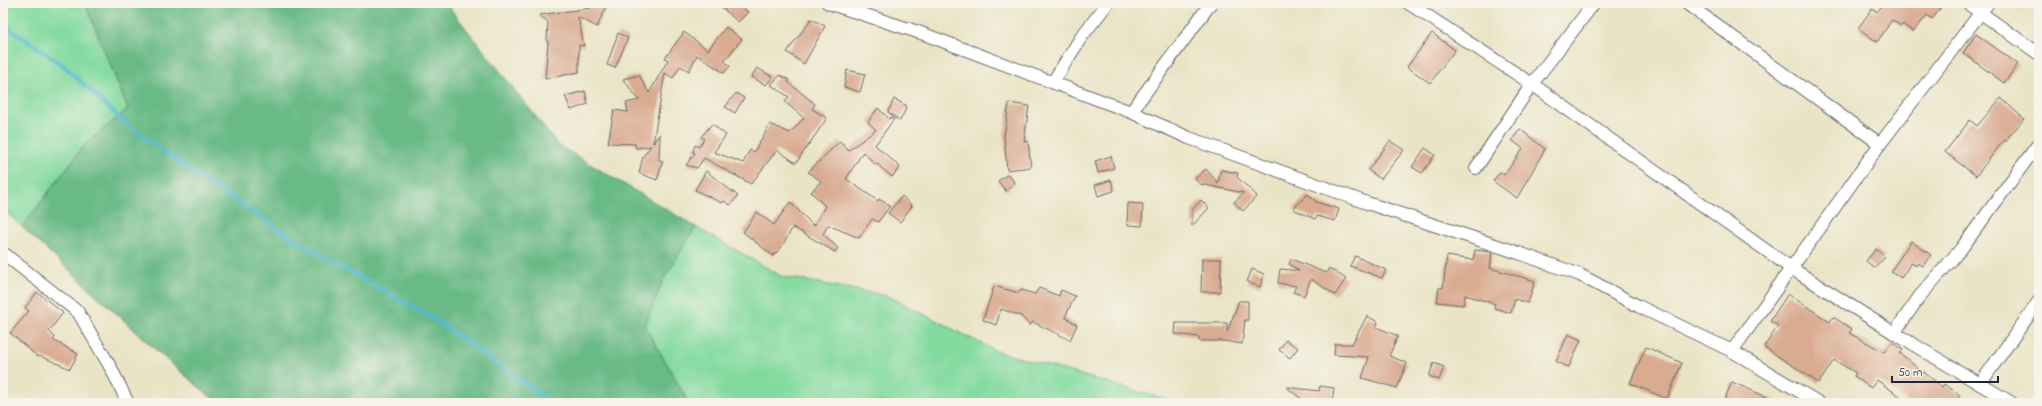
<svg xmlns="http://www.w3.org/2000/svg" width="2042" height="406" font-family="'Indie Flower',sans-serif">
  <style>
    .green { fill: #82da9f; stroke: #527e6d }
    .forest { fill: #69ba86; stroke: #466e60 }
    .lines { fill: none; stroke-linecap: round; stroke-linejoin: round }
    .stream { stroke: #54bad2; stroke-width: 4 }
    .building { fill: #d9ab91 }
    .street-casing { stroke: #68666c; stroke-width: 14 }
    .street { stroke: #fff; stroke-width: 12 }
  </style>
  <rect width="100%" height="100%" fill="#f7f3e8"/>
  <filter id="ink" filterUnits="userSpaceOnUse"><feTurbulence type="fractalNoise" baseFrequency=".025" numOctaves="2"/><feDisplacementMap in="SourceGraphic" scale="8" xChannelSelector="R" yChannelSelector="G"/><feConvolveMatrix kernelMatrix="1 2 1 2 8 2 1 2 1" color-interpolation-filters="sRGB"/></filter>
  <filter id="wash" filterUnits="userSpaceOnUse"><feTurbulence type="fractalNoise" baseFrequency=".012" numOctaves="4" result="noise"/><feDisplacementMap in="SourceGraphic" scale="16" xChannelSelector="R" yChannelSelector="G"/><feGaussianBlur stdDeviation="0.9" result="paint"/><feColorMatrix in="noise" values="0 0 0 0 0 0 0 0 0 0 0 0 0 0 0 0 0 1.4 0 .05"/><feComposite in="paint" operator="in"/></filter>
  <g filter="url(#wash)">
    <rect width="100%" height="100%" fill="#eae4c6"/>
    <g class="green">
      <polygon points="3,3 85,3 128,109 86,143 22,227 3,209"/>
      <polygon points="696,227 781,276 888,296 996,351 1179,403 689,403 645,326 663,280"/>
    </g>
    <polygon class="forest" points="85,3 446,3 558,145 696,227 663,280 645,326 689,403 218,403 168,361 22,227 86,143 128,109"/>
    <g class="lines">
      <polyline class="stream" points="3,24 64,66 125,123 179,163 298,242 435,320 552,403"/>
    </g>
    <g id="blocks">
      <g class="building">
        <polygon points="593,3 608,3 597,27 578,17 584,46 579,45 579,72 545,79 548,42 547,42 548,22 539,15 591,8"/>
        <polygon points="717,3 737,3 748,12 738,22"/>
        <polygon points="1884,3 1945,3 1932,19 1927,15 1913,32 1903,24 1901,26 1892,20 1877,42 1858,28 1872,9 1877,12"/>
        <polygon points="811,19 825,26 804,64 787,52"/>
        <polygon points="726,27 742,39 724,61 730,66 724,73 697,55 689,71 680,66 673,78 665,73 653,143 660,134 659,160 663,161 657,180 639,173 643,156 651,146 636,148 635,144 608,143 614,110 628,112 626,103 639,100 623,79 639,75 649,93 668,60 665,58 684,32 708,50"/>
        <polygon points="618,33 628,38 615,68 607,65"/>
        <polygon points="1432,33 1455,50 1430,83 1407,67"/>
        <polygon points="1976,34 2018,64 2004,83 1963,53"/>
        <polygon points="757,68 773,77 766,85 751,77"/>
        <polygon points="847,70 865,74 860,92 844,87"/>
        <polygon points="780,75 789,80 788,82 815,104 812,109 827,118 796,163 777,150 751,184 704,158 697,168 686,165 695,153 693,152 695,145 699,147 704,139 701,137 712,124 726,135 714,152 743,163 750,150 754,152 770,124 790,133 804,118 785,102 789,97 771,85"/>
        <polygon points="585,91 588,104 571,110 565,96"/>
        <polygon points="736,93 744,98 735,113 725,107"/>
        <polygon points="2001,98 2024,119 2005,141 2004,140 1976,176 1945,152 1970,120 1977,126"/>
        <polygon points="894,99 907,106 900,121 888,112"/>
        <polygon points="1009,103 1029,106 1024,141 1028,141 1031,167 1007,170 1004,136"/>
        <polygon points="878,108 889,119 892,117 894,119 875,145 900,167 892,177 877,164 876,165 863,152 846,179 878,201 879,199 890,206 878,222 872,219 859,238 828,225 823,234 838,248 835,252 793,227 781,248 773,256 743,232 757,212 774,225 790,202 814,226 825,206 811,192 821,181 808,172 840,141 849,150 876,130 868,122"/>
        <polygon points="1520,129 1545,149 1517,198 1493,181 1500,172 1504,175 1523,149 1512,140"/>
        <polygon points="1390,141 1404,150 1381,179 1368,170"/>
        <polygon points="1425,148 1435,155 1422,173 1412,167"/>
        <polygon points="1111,156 1114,168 1098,173 1095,161"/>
        <polygon points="1206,169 1218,183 1221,170 1238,173 1237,177 1257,196 1243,211 1234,202 1244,193 1200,184 1195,179"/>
        <polygon points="706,171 738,196 730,205 724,201 722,203 695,190"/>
        <polygon points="1008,174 1015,183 1006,191 998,181"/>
        <polygon points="1111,180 1114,191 1098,196 1095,185"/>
        <polygon points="1308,194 1316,202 1339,209 1335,221 1317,216 1315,219 1293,209"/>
        <polygon points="902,196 912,206 900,222 888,213"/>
        <polygon points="1201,200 1209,208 1192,226 1192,210"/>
        <polygon points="1128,203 1143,204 1142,226 1127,225"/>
        <polygon points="1911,241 1931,255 1923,266 1918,263 1916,266 1911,263 1901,278 1891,271"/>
        <polygon points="1876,249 1885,257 1875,268 1866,261"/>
        <polygon points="1475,250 1492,252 1490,268 1535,281 1528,303 1515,299 1511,313 1494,308 1495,304 1465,295 1463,305 1437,302 1439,288 1443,288 1447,256 1473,260"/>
        <polygon points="1355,256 1386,270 1382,278 1350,266"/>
        <polygon points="1202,259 1221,259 1220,292 1201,292"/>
        <polygon points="1291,259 1326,273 1329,268 1346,279 1335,295 1311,279 1304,296 1293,292 1296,286 1278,283 1280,269 1299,271 1289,264"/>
        <polygon points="1252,269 1264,274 1260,287 1247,282"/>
        <polygon points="994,286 1019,293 1021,290 1035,294 1039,288 1059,296 1061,290 1075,296 1065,317 1077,325 1070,340 1033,322 1029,325 1021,316 1001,309 996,325 983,320"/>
        <polygon points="37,292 63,313 49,331 55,337 53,340 78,354 70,369 40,356 38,357 10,333 29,311 25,308"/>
        <polygon points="1788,294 1830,322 1833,317 1852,329 1849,333 1884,352 1892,342 1903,350 1900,353 1923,373 1924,372 1942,387 1944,384 1960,395 1955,403 1909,403 1877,380 1871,388 1854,376 1856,373 1834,360 1819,383 1764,347 1778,326 1770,321"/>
        <polygon points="1239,301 1248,301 1248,320 1245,320 1242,344 1224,341 1199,341 1199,337 1175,334 1176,323 1227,323 1227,332"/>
        <polygon points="1367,316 1378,322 1376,327 1398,336 1389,356 1407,363 1397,388 1362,378 1369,357 1334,355 1335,344 1352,344"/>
        <polygon points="1568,334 1581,340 1569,367 1556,362"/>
        <polygon points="1286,340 1298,348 1290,358 1279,350"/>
        <polygon points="1646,347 1682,363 1667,399 1630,383"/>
        <polygon points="1434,363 1444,367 1439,380 1429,376"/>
        <polygon points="1732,382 1781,403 1723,403"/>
        <polygon points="1320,386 1334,388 1332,403 1303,400 1286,387 1319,391"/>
      </g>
    </g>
  </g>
  <g filter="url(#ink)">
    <use href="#blocks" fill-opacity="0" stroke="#68666c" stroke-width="1"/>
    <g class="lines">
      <defs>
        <g id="street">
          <polyline points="828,3 921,33 1131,112 1189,138 1367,203 1519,253 1580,275 1638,306 1732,351 1819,403"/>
          <polyline points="1408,3 1532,84 1791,268 1894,333 2012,403"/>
          <polyline points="1686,3 1880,144"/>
          <polyline points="1967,3 2039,54"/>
          <polyline points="1053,82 1082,36 1108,3"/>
          <polyline points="1131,112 1211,3"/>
          <polyline points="1476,168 1532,84 1594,3"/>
          <polyline points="3,253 78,312 111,368 128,403"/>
          <polyline points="1894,333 1920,296 1961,249 2039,143"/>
          <polyline points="1732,351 1880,144 1988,3"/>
          <polyline points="1980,384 2039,301"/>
        </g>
      </defs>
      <use href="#street" class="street-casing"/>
      <use href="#street" class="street"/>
    </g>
  </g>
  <rect width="2042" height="406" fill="none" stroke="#f7f3e8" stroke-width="16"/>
  <path d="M1892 376v6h106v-6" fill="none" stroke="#22223b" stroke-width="2"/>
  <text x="1898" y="376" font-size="12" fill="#22223b" stroke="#f7f3e8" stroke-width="3" paint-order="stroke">50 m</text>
</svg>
